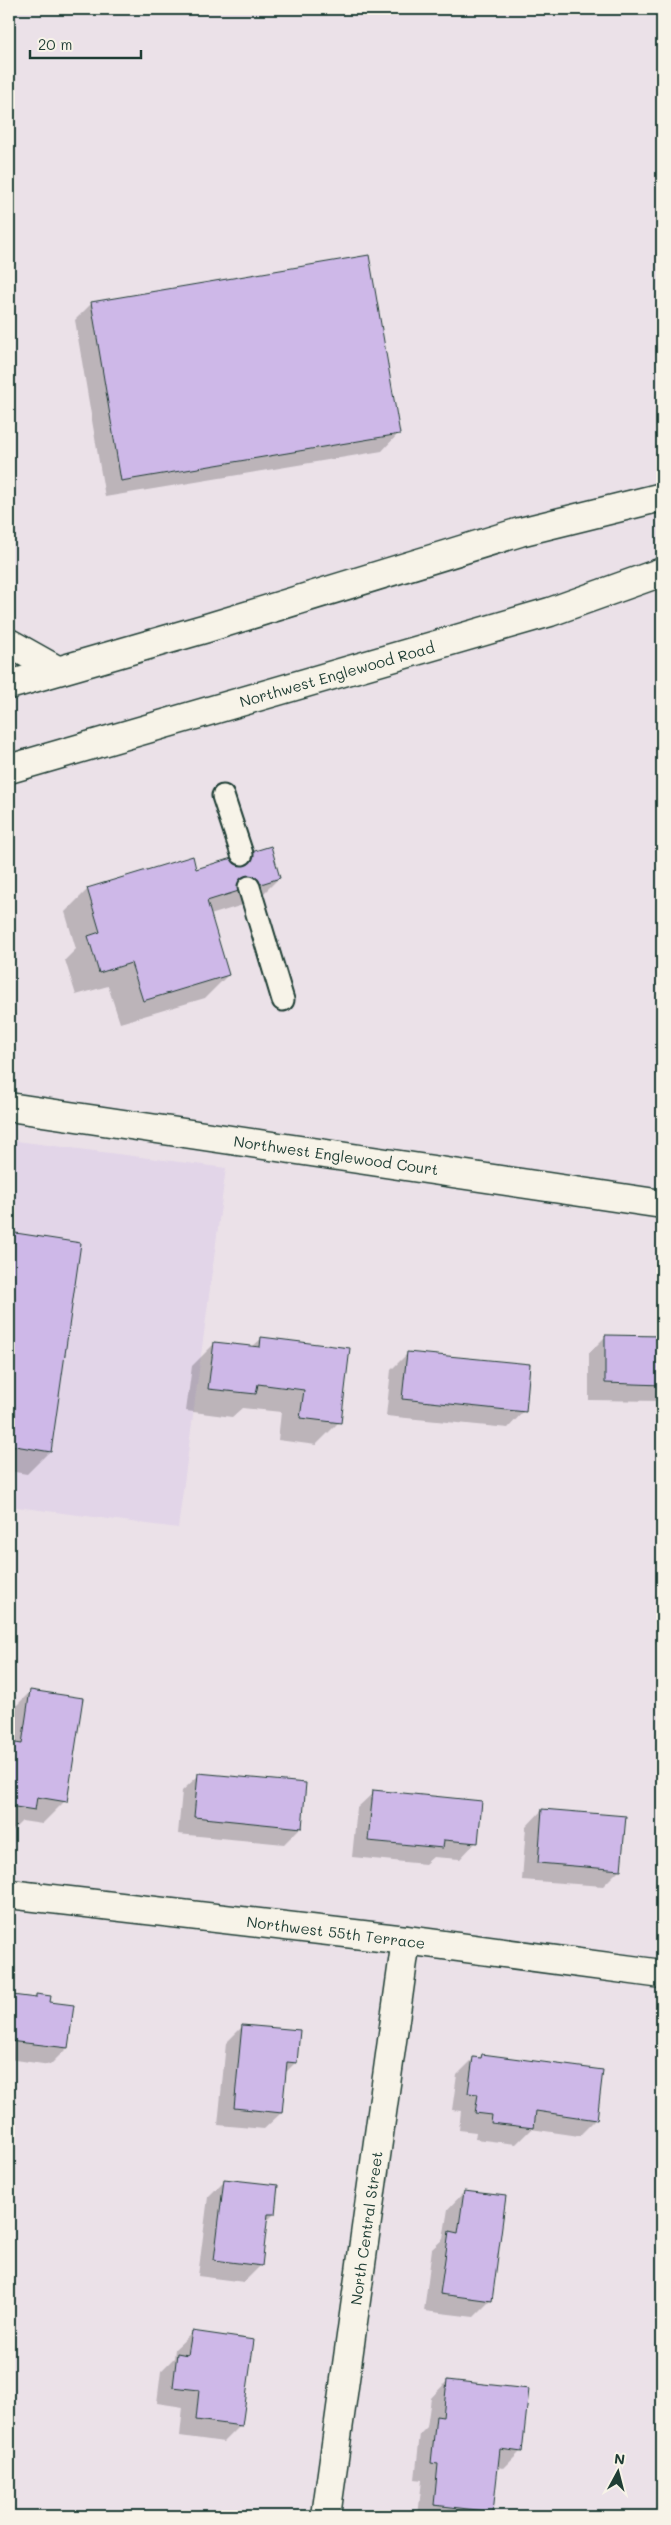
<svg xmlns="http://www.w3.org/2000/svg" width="671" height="2525" font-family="Mali,sans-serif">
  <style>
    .built { fill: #e2d5e8 }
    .shadow { fill: #0003 }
    .building { fill: #ceb8e8; stroke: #1f3d34 }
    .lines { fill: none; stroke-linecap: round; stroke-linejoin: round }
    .lane-casing { stroke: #1f3d34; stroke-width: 25 }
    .street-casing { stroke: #1f3d34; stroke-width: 31 }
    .secondary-casing { stroke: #1f3d34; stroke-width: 31 }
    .lane { stroke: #f7f3e8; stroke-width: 21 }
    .street { stroke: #f7f3e8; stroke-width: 28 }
    .secondary { stroke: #f7f3e8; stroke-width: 28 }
    .labels { text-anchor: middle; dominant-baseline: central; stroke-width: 4; stroke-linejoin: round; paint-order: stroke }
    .street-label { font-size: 15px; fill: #1f3d34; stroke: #f7f3e8 }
  </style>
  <rect width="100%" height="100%" fill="#ebe1e8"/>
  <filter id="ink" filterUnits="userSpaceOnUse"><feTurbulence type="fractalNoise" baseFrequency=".02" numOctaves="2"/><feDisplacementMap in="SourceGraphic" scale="10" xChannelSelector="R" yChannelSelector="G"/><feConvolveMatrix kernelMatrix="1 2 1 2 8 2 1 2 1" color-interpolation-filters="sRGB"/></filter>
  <g filter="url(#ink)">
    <polygon class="built" points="9,1140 226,1168 178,1528 9,1506"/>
    <g class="shadow">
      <polygon points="91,304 398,434 382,451 105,497 75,320"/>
      <polygon points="279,878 256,901 210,915 228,975 205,998 120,1023 108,986 76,995 65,960 76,949 65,912 88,889"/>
      <polygon points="9,1234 79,1244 50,1451 27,1474 9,1471"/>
      <polygon points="606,1336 662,1338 662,1401 589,1400 589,1353"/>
      <polygon points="262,1338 339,1422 316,1445 278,1440 281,1412 242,1408 232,1417 186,1411 192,1366 215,1343 252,1347"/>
      <polygon points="408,1353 524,1411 508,1428 386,1416 391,1370"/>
      <polygon points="31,1691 65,1801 42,1824 22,1821 11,1832 9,1832 9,1713"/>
      <polygon points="199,1775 301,1827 284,1844 178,1834 182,1791"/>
      <polygon points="374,1792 476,1842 460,1859 433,1857 425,1864 352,1857 357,1808"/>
      <polygon points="542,1810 620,1869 603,1886 522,1880 526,1827"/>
      <polygon points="37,1995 49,2003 67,2048 50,2065 9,2059 9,2000 12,1996 33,1999"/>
      <polygon points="243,2026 296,2062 284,2074 281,2113 264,2129 218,2125 226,2043"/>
      <polygon points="482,2055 596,2119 579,2136 531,2129 516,2144 475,2139 476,2132 459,2130 461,2111 452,2110 457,2075 473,2059 479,2059"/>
      <polygon points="225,2180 274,2214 266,2222 261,2265 244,2282 198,2276 208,2197"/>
      <polygon points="464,2192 490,2301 474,2317 424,2311 432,2249 443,2239 448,2209"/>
      <polygon points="192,2333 241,2425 224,2442 180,2436 183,2407 157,2403 161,2371 174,2358 175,2349"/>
      <polygon points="447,2381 521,2451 504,2468 496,2467 492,2511 487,2516 418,2516 422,2480 415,2479 420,2434 427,2427 431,2398"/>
    </g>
    <g class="building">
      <polygon points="369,255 400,434 121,481 91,302"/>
      <polygon points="271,846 280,878 207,901 229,975 143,1001 131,963 99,973 88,936 100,932 87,888 193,856 196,869"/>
      <polygon points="9,1232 81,1243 51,1452 9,1445"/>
      <polygon points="605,1335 662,1336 662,1385 605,1383"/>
      <polygon points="261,1337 350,1348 341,1423 300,1418 304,1390 258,1384 256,1394 208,1389 214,1342 260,1347"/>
      <polygon points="407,1352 530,1364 526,1412 402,1399"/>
      <polygon points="30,1690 83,1698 67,1802 37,1797 35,1810 9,1806 9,1742 22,1744"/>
      <polygon points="198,1773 306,1783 302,1828 194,1817"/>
      <polygon points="373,1790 482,1801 478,1843 444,1840 443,1848 368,1841"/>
      <polygon points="542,1809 626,1816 621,1870 538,1863"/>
      <polygon points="36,1994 51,1996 50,2002 74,2005 68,2048 9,2041 12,1995 36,1998"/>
      <polygon points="242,2025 300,2030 297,2063 287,2062 282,2113 234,2108"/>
      <polygon points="482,2054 603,2070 597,2120 536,2111 534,2128 491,2123 492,2115 475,2113 478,2094 468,2093 473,2057 481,2058"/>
      <polygon points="224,2179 278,2185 275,2214 268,2214 262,2266 214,2260"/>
      <polygon points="464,2191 506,2196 492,2301 440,2294 449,2231 458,2233"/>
      <polygon points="192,2331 254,2340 242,2426 196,2420 199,2390 173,2387 177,2353 188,2355"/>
      <polygon points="447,2380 529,2389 522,2452 500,2449 493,2512 434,2505 438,2464 431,2463 436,2416 443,2417"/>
    </g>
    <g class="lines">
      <defs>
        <g id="lane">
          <polyline points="223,796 242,854"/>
          <polyline points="249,887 283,1000"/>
        </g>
        <g id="street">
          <polyline points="9,1107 662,1204"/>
          <polyline points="9,1894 406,1940 662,1974"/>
          <polyline points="326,2516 406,1940"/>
        </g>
        <g id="secondary">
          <polyline points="9,643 57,670"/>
          <polyline points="9,685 207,628 520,532 662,497"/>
          <polyline points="9,769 550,612 662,572"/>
        </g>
      </defs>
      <use href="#lane" class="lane-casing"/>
      <use href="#street" class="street-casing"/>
      <use href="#secondary" class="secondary-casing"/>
      <use href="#lane" class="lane"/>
      <use href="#street" class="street"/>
      <use href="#secondary" class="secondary"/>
    </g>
  </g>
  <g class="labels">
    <g class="street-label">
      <text transform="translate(337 674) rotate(-16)">Northwest Englewood Road</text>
      <text transform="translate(336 1155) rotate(8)">Northwest Englewood Court</text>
      <text transform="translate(336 1932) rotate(7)">Northwest 55th Terrace</text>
      <text transform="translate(366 2228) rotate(-82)">North Central Street</text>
    </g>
  </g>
  <rect width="671" height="2525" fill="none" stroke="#f7f3e8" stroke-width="30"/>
  <rect x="15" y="15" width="641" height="2495" fill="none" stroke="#1f3d34" stroke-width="2" filter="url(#ink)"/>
  <g transform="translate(618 2472) rotate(7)" stroke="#f7f3e8" stroke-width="4" paint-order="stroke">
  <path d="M0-4L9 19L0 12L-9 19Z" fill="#1f3d34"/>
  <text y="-8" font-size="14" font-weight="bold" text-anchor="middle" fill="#1f3d34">N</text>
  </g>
  <path d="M30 50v8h111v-8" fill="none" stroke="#1f3d34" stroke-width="2.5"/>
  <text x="38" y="50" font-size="15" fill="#1f3d34" stroke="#f7f3e8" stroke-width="4" paint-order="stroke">20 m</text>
</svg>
